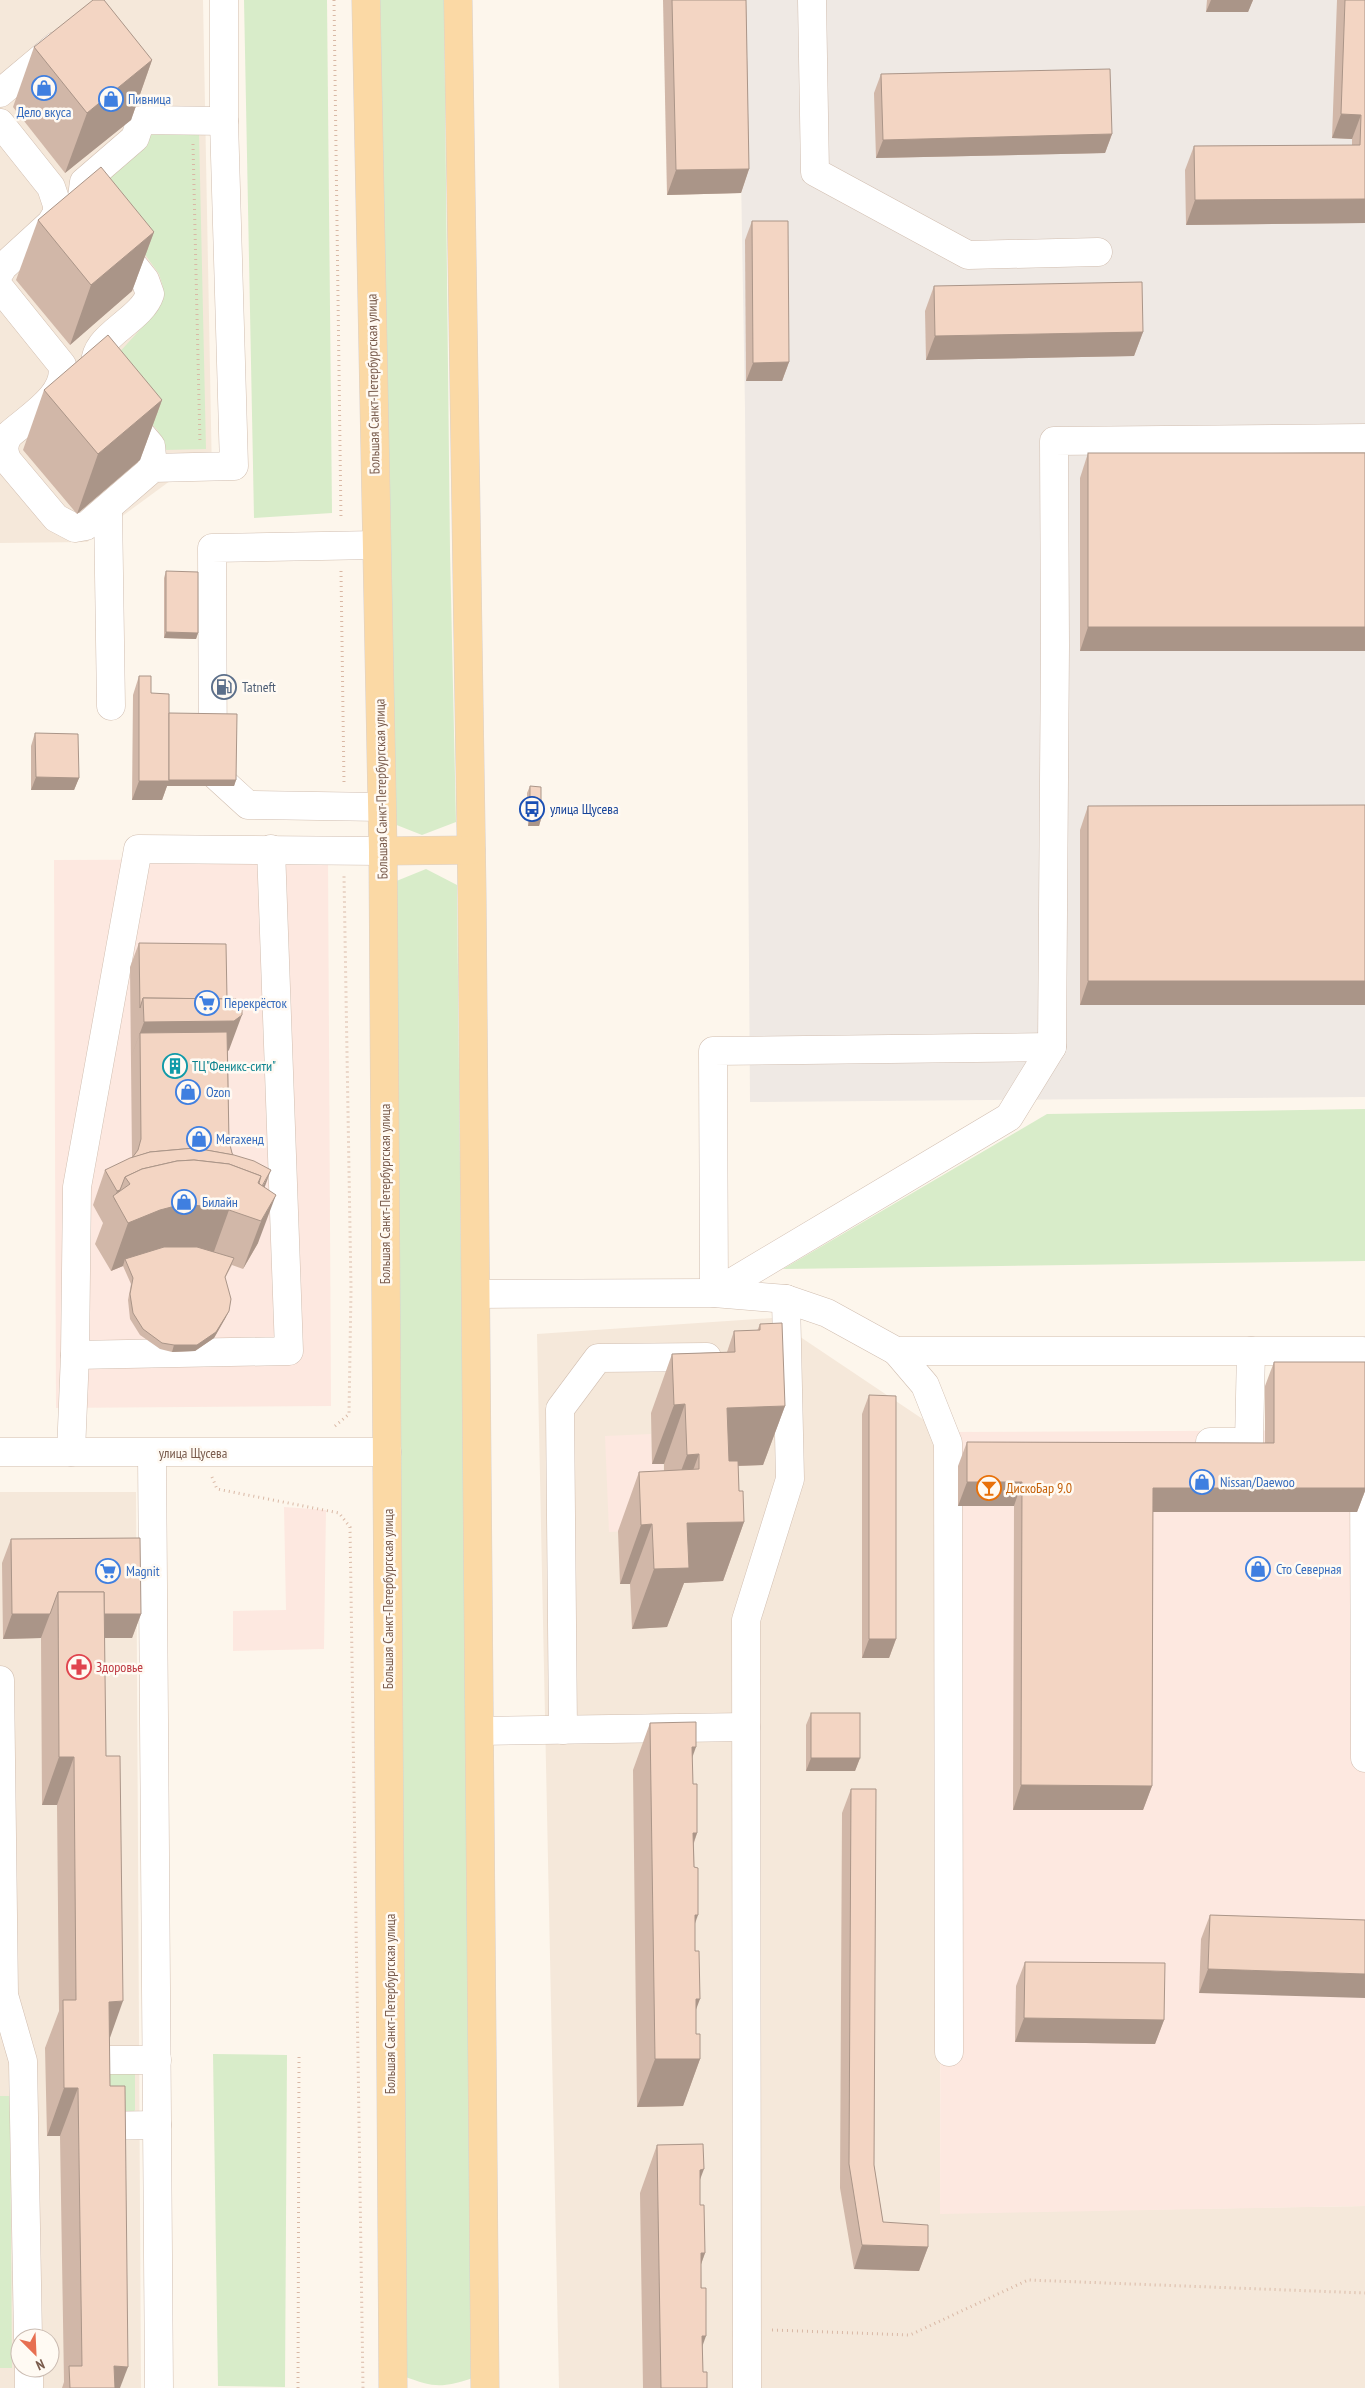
<svg xmlns="http://www.w3.org/2000/svg" width="1365" height="2388" font-family="'PT Sans Narrow',sans-serif">
  <style>
    .residential { fill: #f5e8da; fill-rule: evenodd }
    .commercial { fill: #fde8e0 }
    .industrial { fill: #efe9e4 }
    .green { fill: #d8ecc9 }
    .lines { fill: none; stroke-linecap: round; stroke-linejoin: round }
    .minor-casing { stroke: #d1beb0; stroke-width: 29 }
    .major-casing { stroke: #dad1cd; stroke-width: 29 }
    .path { stroke: #d9b8a5; stroke-width: 3; stroke-dasharray: 1 4; stroke-linecap: butt }
    .minor { stroke: #fff; stroke-width: 28 }
    .major { stroke: #fbd9a5; stroke-width: 28 }
    .wall { fill: #d1b7a8 }
    .shaded-wall { fill: #aa9588 }
    .building { fill: #f3d5c3; stroke: #aa9588 }
    .labels { text-anchor: middle; dominant-baseline: central; stroke-width: 5; stroke-linejoin: round; paint-order: stroke }
    .shop-label { font-size: 14px; fill: #366cbe; stroke: #fffaf3; text-anchor: start }
    .street-label { font-size: 14px; fill: #7a5c4d; stroke: #fffaf3 }
    .service-label { font-size: 14px; fill: #4e5e75; stroke: #fffaf3; text-anchor: start }
    .transit-label { font-size: 14px; fill: #164399; stroke: #fffaf3; text-anchor: start }
    .culture-label { font-size: 14px; fill: #0d838f; stroke: #fffaf3; text-anchor: start }
    .food-label { font-size: 14px; fill: #c56008; stroke: #fffaf3; text-anchor: start }
    .health-label { font-size: 14px; fill: #be3a42; stroke: #fffaf3; text-anchor: start }
  </style>
  <rect width="100%" height="100%" fill="#fdf6ec"/>
  <g class="residential">
    <polygon points="0,0 203,0 212,476 174,478 87,542 0,543"/>
    <polygon points="772,1318 942,1432 940,2213 1365,2206 1365,2388 559,2388 537,1334"/>
    <path d="M0,1492H136L141,2388H0ZM20,2338H50V2368H20Z"/>
  </g>
  <g class="commercial">
    <polygon points="328,859 331,1406 56,1408 54,860"/>
    <polygon points="1365,1430 1365,2206 940,2214 942,1432"/>
    <polygon points="651,1434 652,1464 663,1464 665,1514 677,1529 609,1532 605,1436"/>
    <polygon points="284,1507 326,1510 324,1649 233,1651 233,1611 286,1610"/>
  </g>
  <polygon class="industrial" points="738,0 1365,0 1365,1097 750,1102 745,409"/>
  <g class="green">
    <polygon points="244,0 327,0 332,513 254,518"/>
    <polygon points="376,0 444,0 450,551 456,822 422,835 389,822"/>
    <polygon points="199,131 206,449 164,450 158,431 132,400 116,356 158,310 163,287 159,274 136,242 104,181 148,136 156,132"/>
    <path d="M426,869L457,885L473,2378C441,2388 435,2388 403,2376L394,882Z"/>
    <polygon points="1365,1109 1365,1261 783,1269 1047,1114"/>
    <polygon points="213,2054 287,2055 285,2387 218,2386"/>
    <polygon points="93,2061 122,2062 135,2074 135,2110 122,2124"/>
    <polygon points="0,2096 10,2096 12,2368 0,2368"/>
  </g>
  <g class="lines">
    <defs>
      <g id="minor">
        <polyline points="812,0 815,172 968,255 1098,252"/>
        <polyline points="0,93 56,46"/>
        <polyline points="0,123 51,187 57,205 57,213 51,223 3,267 0,272"/>
        <path d="M0,288L62,365C69,394 29,417 9,435C3,444 3,452 8,461L56,518L75,528L86,526L153,468L234,466L224,121"/>
        <path d="M96,368C89,337 141,322 150,294L145,280L85,205L82,197L84,182L135,138L141,120L224,121V0"/>
        <polyline points="123,413 151,446 153,468"/>
        <polyline points="108,508 111,706"/>
        <polyline points="376,545 212,548 213,773 248,805 381,807"/>
        <polyline points="714,1293 1009,1117 1052,1047 1055,646 1054,441 1365,438"/>
        <polyline points="714,1293 713,1051 1052,1047"/>
        <polyline points="476,1294 714,1293 786,1299 827,1313 896,1351 1363,1351 1363,1399"/>
        <polyline points="896,1351 925,1385 948,1443 949,2052"/>
        <polyline points="75,1355 289,1351 271,849"/>
        <polyline points="1210,1442 1249,1442 1251,1351"/>
        <polyline points="0,1452 387,1452"/>
        <polyline points="71,1452 75,1355 77,1187 138,849 383,851"/>
        <polyline points="152,1453 159,2388"/>
        <polyline points="1364,1457 1365,1758"/>
        <polyline points="0,1680 4,1995 23,2061 28,2338"/>
        <polyline points="563,1730 560,1409 598,1358 707,1357"/>
        <polyline points="480,1731 746,1727"/>
        <polyline points="92,2060 157,2060"/>
        <polyline points="93,2126 157,2125"/>
        <polyline points="29,2368 29,2388"/>
        <polyline points="747,2388 746,1620 790,1479 786,1299"/>
      </g>
      <g id="major">
        <polyline points="366,0 383,851 393,2388"/>
        <polyline points="458,0 472,895 485,2388"/>
        <polyline points="383,851 471,850"/>
      </g>
    </defs>
    <use href="#minor" class="minor-casing"/>
    <use href="#major" class="major-casing"/>
    <g class="path">
      <polyline points="334,0 341,520"/>
      <polyline points="193,144 200,443"/>
      <polyline points="341,571 344,783"/>
      <polyline points="335,1426 349,1414 351,1289 344,876"/>
      <polyline points="212,1477 217,1489 339,1513 350,1527 363,2388"/>
      <polyline points="772,2330 910,2335 1028,2280 1365,2293"/>
      <polyline points="298,2388 299,2057"/>
    </g>
    <use href="#minor" class="minor"/>
    <use href="#major" class="major"/>
  </g>
  <g class="wall">
    <polygon points="663,0 746,0 749,169 741,193 667,195"/>
    <polygon points="1207,0 1253,0 1248,12 1206,12"/>
    <polygon points="1337,0 1365,0 1365,223 1186,225 1185,170 1194,146 1352,145 1352,139 1332,138"/>
    <polygon points="34,47 152,60 131,120 65,173 13,107"/>
    <polygon points="881,74 1112,134 1105,153 876,158 874,93"/>
    <polygon points="38,220 154,232 132,291 70,345 16,280"/>
    <polygon points="752,221 789,362 782,381 746,381 745,240"/>
    <polygon points="934,286 1143,332 1134,356 926,360 925,311"/>
    <polygon points="44,390 162,400 140,460 77,514 23,450"/>
    <polygon points="1088,453 1365,453 1365,651 1080,651 1080,478"/>
    <polygon points="166,571 198,633 196,639 164,638 164,578"/>
    <polygon points="139,676 151,693 169,713 236,780 234,786 167,786 162,800 132,800 133,695"/>
    <polygon points="35,733 79,778 74,790 31,790 31,746"/>
    <polygon points="530,786 541,819 539,826 528,826 527,793"/>
    <polygon points="1365,805 1365,1005 1080,1005 1080,830 1088,806"/>
    <polygon points="139,943 227,999 229,1050 228,1051 229,1141 232,1153 233,1155 265,1188 258,1243 243,1269 232,1265 225,1278 226,1317 214,1338 195,1351 172,1352 160,1349 140,1335 130,1319 128,1300 131,1284 123,1266 111,1271 95,1244 103,1223 93,1205 105,1170 132,1158 130,967"/>
    <polygon points="760,1324 785,1406 763,1465 738,1466 739,1491 744,1522 723,1581 684,1583 667,1627 632,1629 630,1584 620,1584 618,1531 639,1472 664,1471 664,1464 652,1464 651,1413 672,1354 727,1352 734,1331 757,1331"/>
    <polygon points="1274,1362 1365,1362 1365,1491 1357,1512 1153,1512 1152,1786 1143,1810 1013,1810 1014,1506 958,1506 958,1466 967,1442 1265,1443 1265,1386"/>
    <polygon points="869,1395 896,1639 889,1658 862,1658 862,1414"/>
    <polygon points="11,1539 141,1614 132,1638 104,1638 110,2086 120,2388 62,2388 64,2382 60,2136 47,2136 45,2048 59,2011 57,1805 42,1805 41,1638 3,1639 2,1563"/>
    <polygon points="811,1713 860,1758 855,1771 806,1771 806,1725"/>
    <polygon points="650,1723 692,1757 693,1784 697,1833 694,1843 696,2034 700,2059 683,2106 637,2107 633,1770"/>
    <polygon points="851,1789 874,2165 883,2222 928,2247 919,2271 854,2269 840,2188 842,1813"/>
    <polygon points="1210,1915 1365,1920 1199,1993 1201,1939"/>
    <polygon points="1025,1962 1164,2020 1155,2044 1015,2042 1016,1986"/>
    <polygon points="657,2145 700,2180 700,2205 705,2253 701,2264 703,2372 707,2388 643,2388 640,2193"/>
  </g>
  <g class="shaded-wall">
    <polygon points="1211,0 1253,0 1248,12 1206,12"/>
    <polygon points="152,60 131,120 65,173 87,113"/>
    <polygon points="1341,114 1361,115 1352,139 1332,138"/>
    <polygon points="1112,134 1105,153 876,158 883,140"/>
    <polygon points="749,169 741,193 667,195 676,170"/>
    <polygon points="1365,199 1365,223 1186,225 1195,200"/>
    <polygon points="154,232 132,291 70,345 91,285"/>
    <polygon points="1143,332 1134,356 926,360 935,336"/>
    <polygon points="789,362 782,381 746,381 753,363"/>
    <polygon points="162,400 140,460 77,514 98,454"/>
    <polygon points="1088,627 1365,627 1365,651 1080,651"/>
    <polygon points="166,632 198,633 196,639 164,638"/>
    <polygon points="36,777 79,778 74,790 31,790"/>
    <polygon points="164,780 236,780 234,786 167,786 162,800 132,800 139,781"/>
    <polygon points="530,819 541,819 539,826 528,826"/>
    <polygon points="1088,981 1365,981 1365,1005 1080,1005"/>
    <polygon points="242,1015 229,1050 221,1056 140,1033 131,1057 144,1022"/>
    <polygon points="122,1170 194,1205 229,1210 212,1257 125,1259 123,1266 111,1271 128,1223 142,1212 124,1217 130,1184 125,1177 116,1202 114,1199 117,1191"/>
    <polygon points="271,1170 258,1205 261,1189"/>
    <polygon points="276,1195 258,1243 243,1269 261,1221"/>
    <polygon points="229,1311 226,1317 214,1338 195,1351 172,1352 174,1345"/>
    <polygon points="685,1404 664,1464 652,1464 674,1405"/>
    <polygon points="785,1406 763,1465 705,1467 727,1408"/>
    <polygon points="699,1454 677,1514 665,1514 687,1455"/>
    <polygon points="967,1482 1022,1482 1014,1506 958,1506"/>
    <polygon points="1153,1488 1365,1488 1365,1491 1357,1512 1144,1512"/>
    <polygon points="744,1522 723,1581 684,1583 667,1627 632,1629 654,1569 687,1523"/>
    <polygon points="652,1524 630,1584 620,1584 641,1525"/>
    <polygon points="12,1614 50,1614 41,1638 3,1639"/>
    <polygon points="58,1614 141,1614 132,1638 58,1638"/>
    <polygon points="869,1639 896,1639 889,1658 862,1658"/>
    <polygon points="692,1747 696,1747 679,1795"/>
    <polygon points="59,1757 74,1757 57,1805 42,1805"/>
    <polygon points="811,1758 860,1758 855,1771 806,1771"/>
    <polygon points="1021,1785 1152,1786 1143,1810 1013,1810"/>
    <polygon points="693,1833 697,1833 680,1881"/>
    <polygon points="695,1915 698,1915 681,1963"/>
    <polygon points="1208,1969 1365,1974 1365,1998 1199,1993"/>
    <polygon points="696,1999 700,1999 682,2047"/>
    <polygon points="123,2001 106,2049 109,2002"/>
    <polygon points="1024,2018 1164,2020 1155,2044 1015,2042"/>
    <polygon points="655,2059 700,2059 683,2106 637,2107"/>
    <polygon points="64,2088 78,2088 60,2136 47,2136"/>
    <polygon points="704,2169 686,2217 700,2170"/>
    <polygon points="862,2245 928,2247 919,2271 854,2269"/>
    <polygon points="701,2253 705,2253 688,2301"/>
    <polygon points="702,2336 706,2336 689,2384"/>
    <polygon points="114,2366 128,2367 120,2388 107,2388"/>
  </g>
  <g class="building">
    <polygon points="93,0 104,0 152,60 87,113 34,47"/>
    <polygon points="672,0 746,0 749,169 676,170"/>
    <polygon points="1345,0 1365,0 1365,199 1195,200 1194,146 1360,145 1361,115 1341,114"/>
    <polygon points="1110,69 1112,134 883,140 881,74"/>
    <polygon points="101,167 154,232 91,285 38,220"/>
    <polygon points="752,221 788,221 789,362 753,363"/>
    <polygon points="1142,282 1143,332 935,336 934,286"/>
    <polygon points="108,335 162,400 98,454 44,390"/>
    <rect x="1088" y="453" width="277" height="174"/>
    <polygon points="166,571 198,572 198,633 166,632"/>
    <polygon points="139,676 151,676 151,693 169,694 169,781 139,781"/>
    <polygon points="169,713 237,714 236,780 169,780"/>
    <polygon points="35,733 78,734 79,778 36,777"/>
    <polygon points="530,786 541,787 541,819 530,819"/>
    <polygon points="1365,805 1365,981 1088,981 1088,806"/>
    <polygon points="139,943 226,944 227,999 143,998 140,1008"/>
    <polygon points="143,998 236,999 242,1005 242,1015 234,1021 144,1022"/>
    <polygon points="227,1032 229,1141 232,1153 233,1155 195,1148 150,1152 132,1158 138,1150 141,1139 140,1033"/>
    <polygon points="195,1148 234,1155 254,1161 271,1170 262,1186 259,1183 261,1176 229,1164 194,1160 177,1161 142,1169 125,1177 120,1190 117,1191 105,1170 130,1158 150,1152"/>
    <polygon points="194,1160 229,1164 261,1176 258,1183 276,1195 261,1221 229,1210 194,1205 179,1205 160,1210 128,1223 113,1196 130,1184 125,1177 142,1169 177,1161"/>
    <polygon points="164,1247 197,1247 234,1258 225,1277 231,1299 229,1311 216,1332 197,1345 174,1345 162,1343 143,1329 133,1313 130,1294 133,1278 125,1259"/>
    <polygon points="782,1323 785,1406 727,1408 729,1461 738,1461 739,1491 743,1491 744,1522 687,1523 689,1568 654,1569 652,1524 641,1525 639,1472 699,1469 699,1454 687,1455 685,1404 674,1405 672,1354 735,1352 734,1331 760,1330 760,1324"/>
    <polygon points="1274,1362 1365,1362 1365,1488 1153,1488 1152,1786 1021,1785 1022,1482 967,1482 967,1442 1274,1443"/>
    <polygon points="869,1395 896,1396 896,1639 869,1639"/>
    <polygon points="140,1538 141,1614 104,1614 104,1592 58,1592 50,1614 12,1614 11,1539"/>
    <polygon points="58,1592 104,1592 106,1756 120,1756 123,2001 109,2002 110,2086 125,2086 128,2367 114,2366 115,2388 70,2388 69,2366 82,2366 78,2088 64,2088 63,2000 76,2000 74,1757 59,1757"/>
    <rect x="811" y="1713" width="49" height="45"/>
    <polygon points="696,1722 696,1747 692,1747 693,1784 697,1784 697,1833 693,1833 694,1867 698,1868 698,1915 695,1915 695,1951 699,1951 700,1999 696,1999 696,2034 700,2034 700,2059 655,2059 650,1723"/>
    <polygon points="851,1789 876,1789 874,2165 883,2222 928,2225 928,2247 862,2245 849,2164"/>
    <polygon points="1210,1915 1365,1920 1365,1974 1208,1969"/>
    <polygon points="1025,1962 1165,1963 1164,2020 1024,2018"/>
    <polygon points="703,2144 704,2169 700,2170 700,2205 704,2205 705,2253 701,2253 701,2288 706,2288 706,2336 702,2336 703,2372 707,2372 707,2388 661,2388 657,2145"/>
  </g>
  <defs>
    <symbol id="shop-ring" viewBox="-11 -11 22 22"><circle r="9.5" fill="#fffaf3" stroke="#3f7fe0" stroke-width="1.5"/><path d="M-5-2.5h2.3a2.7 3.5 0 0 1 5.4 0H5L5.5 6h-11ZM-1.5-2.5h3a1.5 2.3 0 0 0-3 0Z" fill="#3f7fe0"/></symbol>
    <symbol id="fuel-ring" viewBox="-11 -11 22 22"><circle r="9.5" fill="#fffaf3" stroke="#5c6f8a" stroke-width="1.5"/><path d="M-5.5-6h7V0h2V4h1.3V-2.5L3-4.5l.8-.8L6-3V5H2.5V1h-1V6h-7ZM-4.2-4.7v3.2H.2V-4.7Z" fill="#5c6f8a"/></symbol>
    <symbol id="bus-ring" viewBox="-11 -11 22 22"><circle r="9.5" fill="#fffaf3" stroke="#1a4fb4" stroke-width="1.5"/><path d="M-5-6H5V4H4V6H2V4H-2V6H-4V4H-5ZM-3.5-4V0h7V-4ZM-3.5 1.2v1.5H-2V1.2ZM2 1.2v1.5H3.5V1.2Z" fill="#1a4fb4"/></symbol>
    <symbol id="supermarket-ring" viewBox="-11 -11 22 22"><circle r="9.5" fill="#fffaf3" stroke="#3f7fe0" stroke-width="1.5"/><path d="M-6-5.5h2.5l.6 2H6L4.5 2H-2.5L-4.4-4H-6ZM-1.5 3.2a1.3 1.3 0 1 0 .1 0ZM3 3.2a1.3 1.3 0 1 0 .1 0Z" fill="#3f7fe0"/></symbol>
    <symbol id="building-ring" viewBox="-11 -11 22 22"><circle r="9.5" fill="#fffaf3" stroke="#0f9aa8" stroke-width="1.5"/><path d="M-4-6H4V6H1V3H-1V6H-4ZM-2.5-4.3h1.7v1.8h-1.7ZM.8-4.3h1.7v1.8H.8ZM-2.5-1h1.7V.8h-1.7ZM.8-1h1.7V.8H.8Z" fill="#0f9aa8"/></symbol>
    <symbol id="bar-ring" viewBox="-11 -11 22 22"><circle r="9.5" fill="#fffaf3" stroke="#e8710a" stroke-width="1.5"/><path d="M-6-5H6L.8 .8V4.5H3.5V6h-7V4.5H-.8V.8Z" fill="#e8710a"/></symbol>
    <symbol id="pharmacy-ring" viewBox="-11 -11 22 22"><circle r="9.5" fill="#fffaf3" stroke="#e0444e" stroke-width="1.5"/><path d="M-2-6h4v4h4v4h-4v4h-4v-4h-4v-4h4Z" fill="#e0444e"/></symbol>
  </defs>
  <g fill-rule="evenodd">
    <use href="#shop-ring" x="30" y="74" width="28" height="28"/>
    <use href="#shop-ring" x="97" y="85" width="28" height="28"/>
    <use href="#fuel-ring" x="210" y="673" width="28" height="28"/>
    <use href="#bus-ring" x="518" y="795" width="28" height="28"/>
    <use href="#supermarket-ring" x="193" y="989" width="28" height="28"/>
    <use href="#building-ring" x="161" y="1052" width="28" height="28"/>
    <use href="#shop-ring" x="174" y="1078" width="28" height="28"/>
    <use href="#shop-ring" x="185" y="1125" width="28" height="28"/>
    <use href="#shop-ring" x="170" y="1188" width="28" height="28"/>
    <use href="#shop-ring" x="1188" y="1468" width="28" height="28"/>
    <use href="#bar-ring" x="975" y="1474" width="28" height="28"/>
    <use href="#shop-ring" x="1244" y="1555" width="28" height="28"/>
    <use href="#supermarket-ring" x="94" y="1557" width="28" height="28"/>
    <use href="#pharmacy-ring" x="65" y="1653" width="28" height="28"/>
  </g>
  <g class="labels">
    <g class="shop-label">
      <text x="128" y="99">Пивница</text>
      <text x="44" y="112" text-anchor="middle">Дело вкуса</text>
      <text x="224" y="1003">Перекрёсток</text>
      <text x="206" y="1092">Ozon</text>
      <text x="216" y="1139">Мегахенд</text>
      <text x="202" y="1202">Билайн</text>
      <text x="1220" y="1482">Nissan/Daewoo</text>
      <text x="1276" y="1569">Сто Северная</text>
      <text x="126" y="1571">Magnit</text>
    </g>
    <g class="street-label">
      <text transform="translate(373 384) rotate(-91)">Большая Санкт-Петербургская улица</text>
      <text transform="translate(381 789) rotate(-91)">Большая Санкт-Петербургская улица</text>
      <text transform="translate(385 1194) rotate(-90)">Большая Санкт-Петербургская улица</text>
      <text x="193" y="1453">улица Щусева</text>
      <text transform="translate(388 1599) rotate(-90)">Большая Санкт-Петербургская улица</text>
      <text transform="translate(390 2004) rotate(-90)">Большая Санкт-Петербургская улица</text>
    </g>
    <g class="service-label">
      <text x="242" y="687">Tatneft</text>
    </g>
    <g class="transit-label">
      <text x="550" y="809">улица Щусева</text>
    </g>
    <g class="culture-label">
      <text x="192" y="1066">ТЦ"Феникс-сити"</text>
    </g>
    <g class="food-label">
      <text x="1006" y="1488">ДискоБар 9.0</text>
    </g>
    <g class="health-label">
      <text x="96" y="1667">Здоровье</text>
    </g>
  </g>
  <g transform="translate(35 2353) rotate(156)"><circle r="24" fill="#fffaf3" stroke="#cabbb1"/>
  <path d="M0-4L9 19L0 12L-9 19Z" fill="#e76f51"/>
  <text y="-8" font-size="14" font-weight="bold" text-anchor="middle" fill="#7a5c4d">N</text>
  </g>
</svg>
